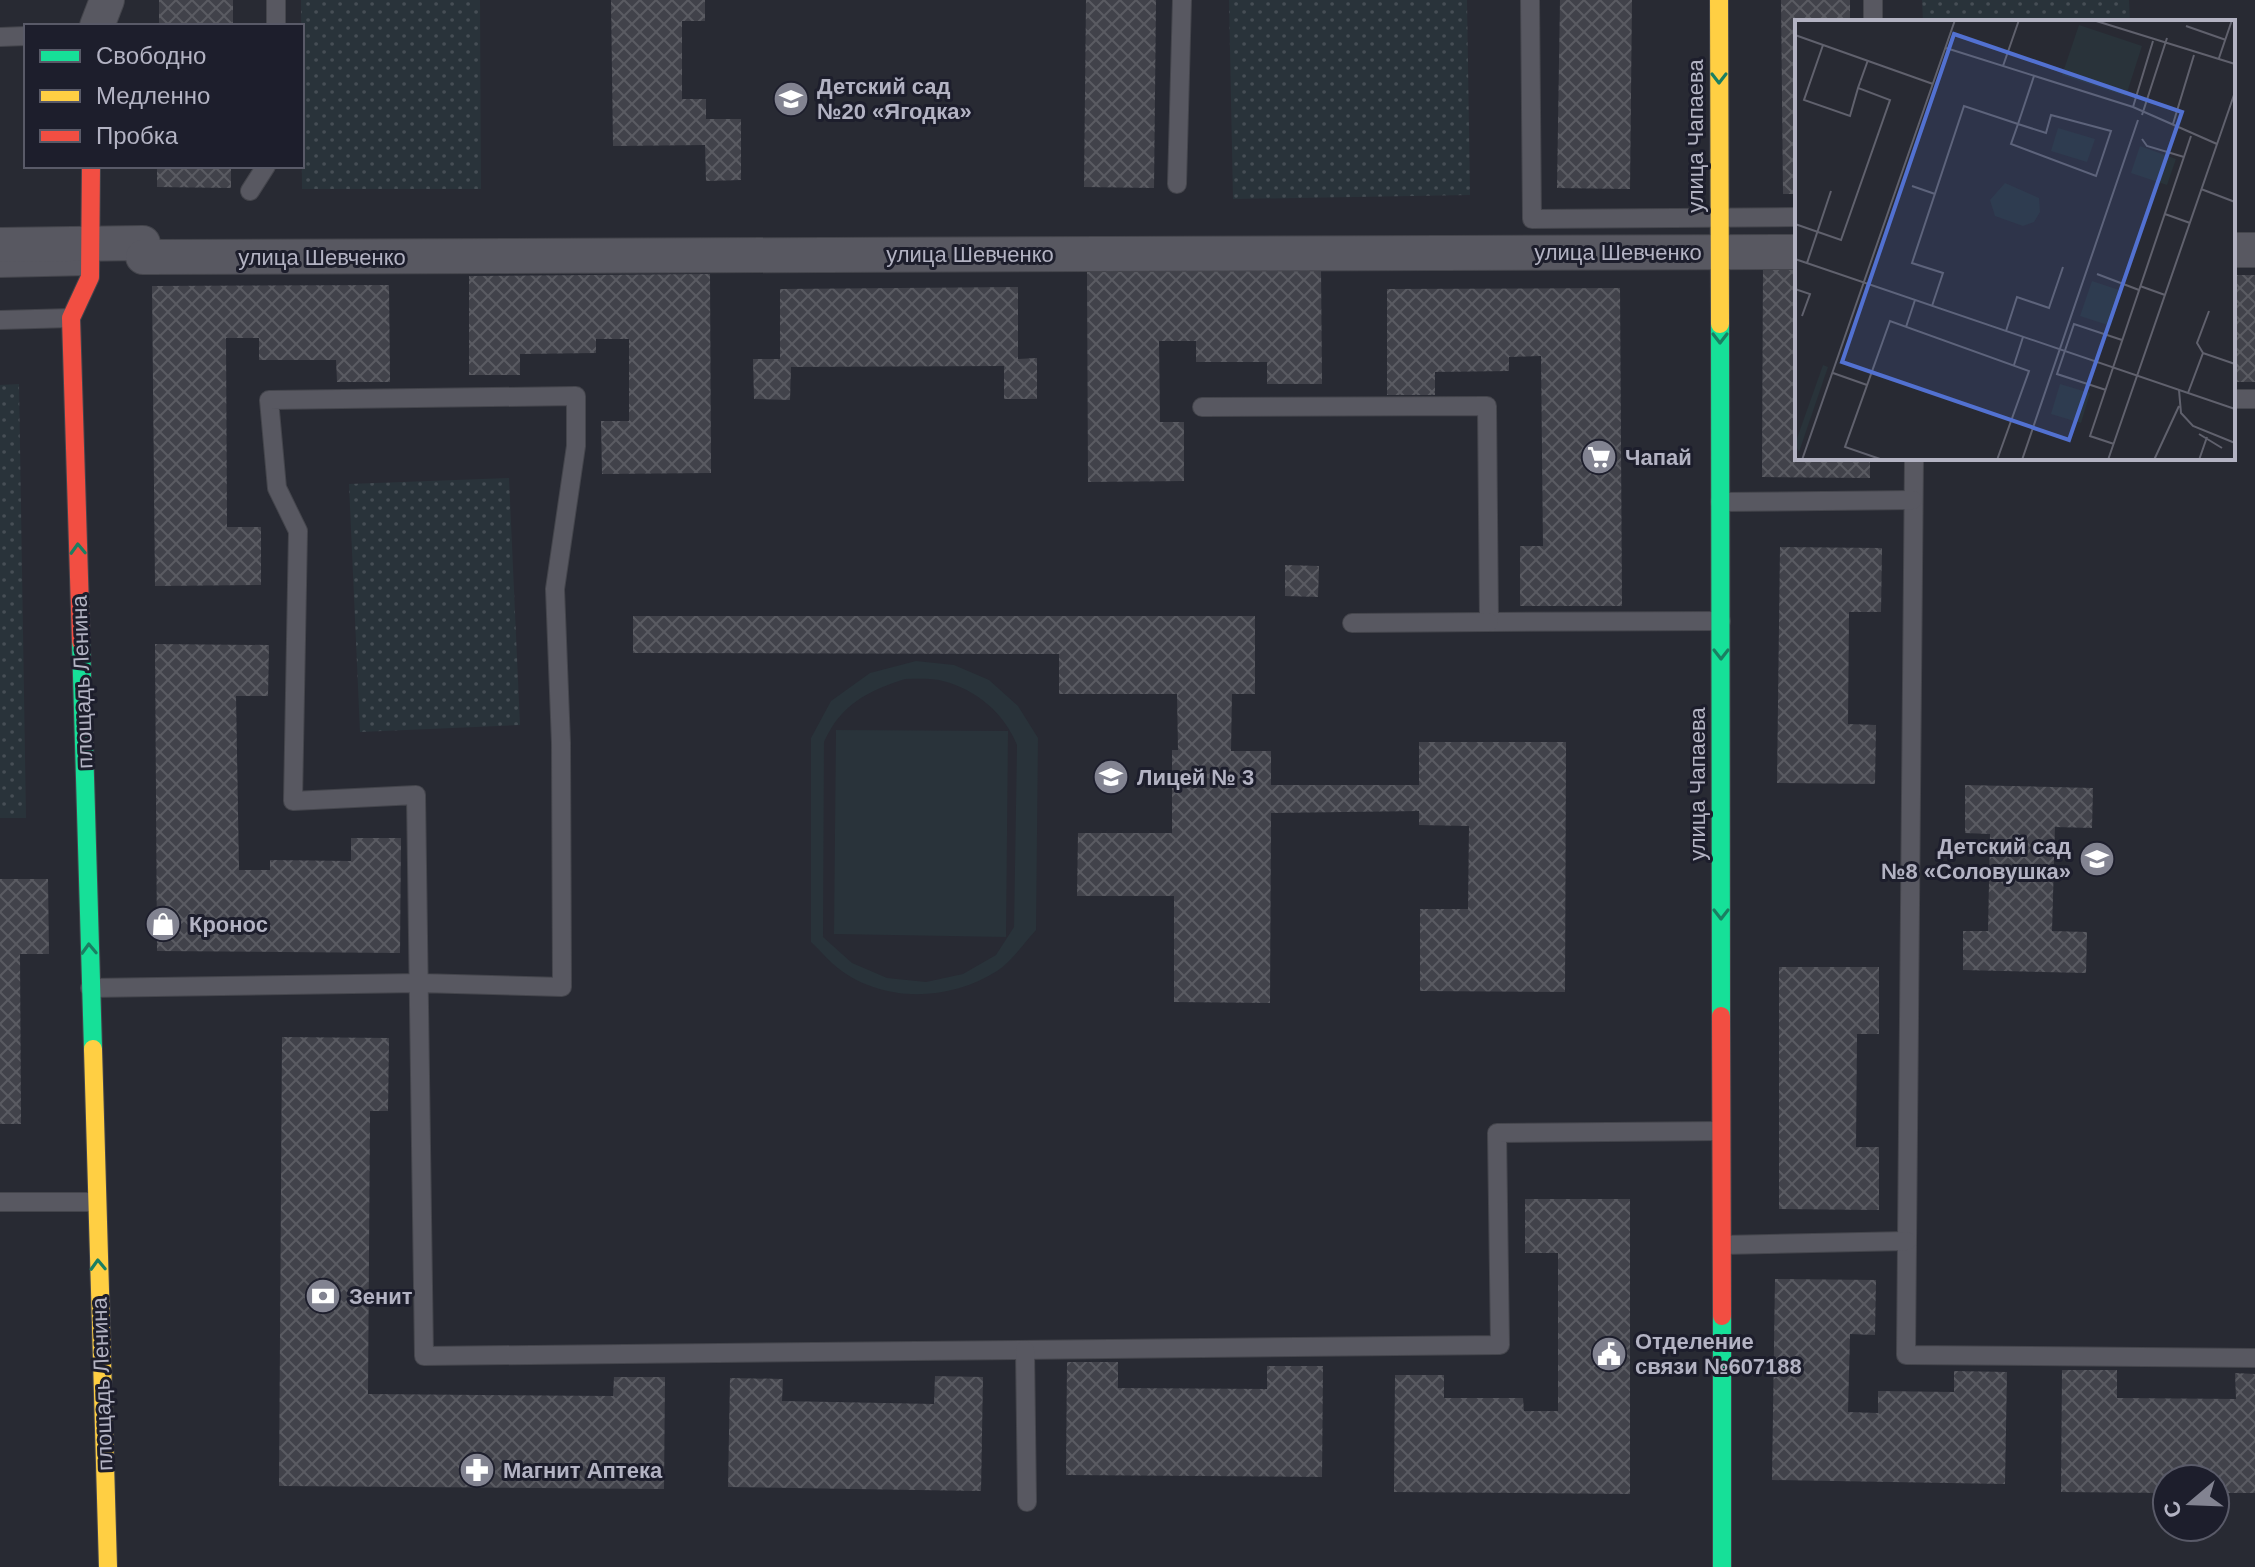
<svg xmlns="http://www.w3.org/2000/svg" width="2255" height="1567" font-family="Arial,sans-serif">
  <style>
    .green { fill: #29333a; fill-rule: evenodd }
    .park { fill: url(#park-dots) }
    .building { fill: url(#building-cross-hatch) }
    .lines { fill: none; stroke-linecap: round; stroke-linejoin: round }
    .lane-casing { stroke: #44454c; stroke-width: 20 }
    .street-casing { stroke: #44454c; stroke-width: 36 }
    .fast-casing { stroke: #44454c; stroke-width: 20 }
    .slow-casing { stroke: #44454c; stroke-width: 20 }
    .jam-casing { stroke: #44454c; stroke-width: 20 }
    .lane { stroke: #585861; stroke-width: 18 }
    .street { stroke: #585861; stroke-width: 34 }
    .fast { stroke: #16e098; stroke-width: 18 }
    .slow { stroke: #ffcf43; stroke-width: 18 }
    .jam { stroke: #f24e42; stroke-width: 18 }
    .oneway { stroke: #1a7f62 }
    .labels { text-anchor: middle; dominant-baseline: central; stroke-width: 6; stroke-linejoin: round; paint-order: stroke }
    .poi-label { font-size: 22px; font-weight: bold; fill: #b3b3c3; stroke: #1d1e2c; text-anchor: start }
    .street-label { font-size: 22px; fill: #b3b3c3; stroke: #1d1e2c }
    .inset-road { fill: none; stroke: #60616d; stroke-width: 2 }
    .view { fill: #5271d1; fill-opacity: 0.15; stroke: #5271d1; stroke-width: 4 }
    .inset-edge { fill: none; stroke: #b3b3c3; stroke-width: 4 }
  </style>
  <defs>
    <pattern id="park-dots" width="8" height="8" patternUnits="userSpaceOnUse" patternTransform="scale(2)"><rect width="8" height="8" fill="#29333a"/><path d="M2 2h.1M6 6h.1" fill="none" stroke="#464e55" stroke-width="1.8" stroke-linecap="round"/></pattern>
    <pattern id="building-cross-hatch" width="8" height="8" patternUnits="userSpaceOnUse" patternTransform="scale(2)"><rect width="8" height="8" fill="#41424a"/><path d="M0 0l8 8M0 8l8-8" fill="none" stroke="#5a5b62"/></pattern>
  </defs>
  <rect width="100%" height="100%" fill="#282a33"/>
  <g class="green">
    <path d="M916,661L954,665L989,680L1018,706L1038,738L1036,930C1024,943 1011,962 997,971C948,1002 879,1004 833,964C825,957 819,949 811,942V738L831,701L870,673ZM905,679C917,679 932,678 943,681C977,690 1004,713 1017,745L1014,927L996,955L963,974L926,982L887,978L852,963L823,937L824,742C841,704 868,691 905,679Z"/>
    <polygon points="836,730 1008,731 1006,937 834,934"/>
  </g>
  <g class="park">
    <polygon points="301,0 480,0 481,189 302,189"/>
    <polygon points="1229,0 1467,0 1470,195 1233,199"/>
    <polygon points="1922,0 2129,0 2130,22 1923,22"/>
    <polygon points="19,384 26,818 0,818 0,385"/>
    <polygon points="509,478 520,725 360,732 349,484"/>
  </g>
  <g class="building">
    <rect x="159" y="0" width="74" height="26"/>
    <polygon points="611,0 705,0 705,21 682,21 682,99 706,99 706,119 741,119 741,180 706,181 705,145 613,146"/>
    <polygon points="1086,0 1156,0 1154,188 1084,187"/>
    <polygon points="1560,0 1632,0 1630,189 1557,188"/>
    <polygon points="1781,0 1850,0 1850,22 1797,22 1797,194 1783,194"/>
    <polygon points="157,166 231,166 231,188 157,187"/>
    <polygon points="1763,264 1797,264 1797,458 1870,458 1870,478 1762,477"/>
    <polygon points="1321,269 1322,384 1267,384 1267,362 1196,362 1196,341 1159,341 1160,422 1184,422 1184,481 1088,482 1087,270"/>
    <polygon points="710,274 711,473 602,474 601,421 629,421 629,339 596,339 596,353 520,354 520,375 469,375 469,276"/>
    <polygon points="2233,275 2255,275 2255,382 2235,382"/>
    <polygon points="389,285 390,382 337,382 336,360 259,360 259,338 226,338 227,527 261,527 261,585 155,586 152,286"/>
    <polygon points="1018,287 1018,359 1037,358 1037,399 1004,399 1004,366 791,367 790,400 754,399 753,359 780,359 780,289"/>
    <polygon points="1620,288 1622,606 1520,606 1520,546 1543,546 1541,356 1509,357 1509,371 1435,372 1435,395 1387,395 1387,289"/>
    <polygon points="1780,547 1882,548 1881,612 1849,612 1848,724 1876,725 1875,784 1777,783"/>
    <polygon points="1285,565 1319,566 1318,597 1285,596"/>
    <polygon points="633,616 1255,616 1255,694 1232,694 1231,751 1271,751 1271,785 1419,785 1419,742 1566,742 1565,992 1420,991 1420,909 1468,909 1469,826 1419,825 1419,811 1271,813 1270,1003 1174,1002 1174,896 1077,896 1078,833 1172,833 1172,750 1178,750 1177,694 1059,694 1059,654 633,653"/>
    <polygon points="155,644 269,645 268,696 236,696 239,870 270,870 270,860 351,861 351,838 401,838 400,953 157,951"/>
    <polygon points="1965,785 2093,788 2092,828 2055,827 2052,931 2087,932 2086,973 1963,970 1963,931 1988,931 1990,834 1965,833"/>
    <polygon points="0,879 48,879 49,954 20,954 21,1124 0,1124"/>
    <polygon points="1779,967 1879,967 1879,1034 1857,1034 1856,1147 1879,1147 1879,1210 1779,1209"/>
    <polygon points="282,1037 389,1038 388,1111 370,1111 368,1394 613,1396 614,1377 665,1377 664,1489 279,1486"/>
    <polygon points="1525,1199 1630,1199 1630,1494 1394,1492 1395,1375 1444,1375 1444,1398 1523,1398 1524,1411 1558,1411 1558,1253 1525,1253"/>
    <polygon points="1775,1279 1876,1280 1875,1335 1850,1334 1848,1412 1878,1413 1878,1391 1954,1392 1954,1371 2007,1372 2005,1484 1772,1480"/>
    <polygon points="1067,1362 1118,1362 1118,1388 1267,1389 1267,1366 1323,1366 1322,1477 1066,1475"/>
    <polygon points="2062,1370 2117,1370 2117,1398 2236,1399 2235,1373 2255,1374 2255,1493 2215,1493 2215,1479 2167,1479 2167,1493 2061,1492"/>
    <polygon points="935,1376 983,1377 981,1491 728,1487 730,1378 783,1379 782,1401 934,1404"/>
  </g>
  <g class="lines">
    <defs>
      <g id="lane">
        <polyline points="276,0 276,26"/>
        <polyline points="1530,0 1532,219 1797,217"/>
        <polyline points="1873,0 1873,22"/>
        <polyline points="0,37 26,36"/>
        <polyline points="1177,184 1182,0"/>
        <polyline points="250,191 266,166"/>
        <polyline points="0,268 90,266"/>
        <polyline points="0,320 71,318"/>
        <polyline points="2233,399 2255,399"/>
        <polyline points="1202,407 1487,406 1489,622 1721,621"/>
        <polyline points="1914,458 1906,1355 2255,1358"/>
        <polyline points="1720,502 1913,500"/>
        <polyline points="1352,623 1489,622"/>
        <polyline points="90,988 419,983 562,987 561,743 555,589 576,446 576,396 269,400 277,488 298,531 293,801 416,795 424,1356 1500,1345 1497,1133 1721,1131"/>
        <polyline points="0,1202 95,1202"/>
        <polyline points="1722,1245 1907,1241"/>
        <polyline points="1025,1350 1027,1502"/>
      </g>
      <g id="street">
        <polyline points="97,26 107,0"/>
        <polyline points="0,245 143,243"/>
        <polyline points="2233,250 2255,250"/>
        <polyline points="143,257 1797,252"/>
      </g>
      <g id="fast">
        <polyline points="1720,324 1721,1016"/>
        <polyline points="81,642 93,1049"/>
        <polyline points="1722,1316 1722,1567"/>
      </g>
      <g id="slow">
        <polyline points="1719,0 1720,324"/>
        <polyline points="93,1049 108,1567"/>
      </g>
      <g id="jam">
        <polyline points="81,642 71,318 90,277 91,166"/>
        <polyline points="1721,1016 1722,1316"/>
      </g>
    </defs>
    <use href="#lane" class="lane-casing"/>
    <use href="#street" class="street-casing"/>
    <use href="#fast" class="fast-casing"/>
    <use href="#slow" class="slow-casing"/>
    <use href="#jam" class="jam-casing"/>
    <use href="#lane" class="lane"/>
    <use href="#street" class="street"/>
    <use href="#fast" class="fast"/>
    <use href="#slow" class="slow"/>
    <use href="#jam" class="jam"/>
  </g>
  <defs><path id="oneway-chevron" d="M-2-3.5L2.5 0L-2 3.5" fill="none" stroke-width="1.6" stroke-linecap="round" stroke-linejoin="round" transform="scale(2)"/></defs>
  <g class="oneway">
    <use href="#oneway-chevron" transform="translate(1719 78) rotate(90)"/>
    <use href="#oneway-chevron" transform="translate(1720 338) rotate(90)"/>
    <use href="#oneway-chevron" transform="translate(78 549) rotate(-92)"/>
    <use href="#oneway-chevron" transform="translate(1721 654) rotate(90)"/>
    <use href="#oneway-chevron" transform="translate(1721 914) rotate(90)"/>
    <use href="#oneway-chevron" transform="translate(89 949) rotate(-92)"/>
    <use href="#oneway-chevron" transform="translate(98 1265) rotate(-92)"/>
  </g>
  <defs>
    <symbol id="school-disc" viewBox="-11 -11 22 22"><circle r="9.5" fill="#828391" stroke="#1d1e2c"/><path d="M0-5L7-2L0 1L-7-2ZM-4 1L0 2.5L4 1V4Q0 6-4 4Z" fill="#fff"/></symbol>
    <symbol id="supermarket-disc" viewBox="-11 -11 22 22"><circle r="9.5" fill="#828391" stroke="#1d1e2c"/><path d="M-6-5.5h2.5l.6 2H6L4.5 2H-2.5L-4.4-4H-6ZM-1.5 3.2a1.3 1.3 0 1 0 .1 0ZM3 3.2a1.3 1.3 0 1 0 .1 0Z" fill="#fff"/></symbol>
    <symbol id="shop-disc" viewBox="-11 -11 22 22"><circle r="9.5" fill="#828391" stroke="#1d1e2c"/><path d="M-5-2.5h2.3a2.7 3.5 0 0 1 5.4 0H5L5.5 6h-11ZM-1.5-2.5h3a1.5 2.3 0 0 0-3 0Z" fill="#fff"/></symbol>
    <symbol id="bank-disc" viewBox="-11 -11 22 22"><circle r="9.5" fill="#828391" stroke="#1d1e2c"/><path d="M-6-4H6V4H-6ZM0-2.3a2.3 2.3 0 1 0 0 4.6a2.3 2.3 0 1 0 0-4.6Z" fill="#fff"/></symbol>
    <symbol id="civic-disc" viewBox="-11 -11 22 22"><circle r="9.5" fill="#828391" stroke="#1d1e2c"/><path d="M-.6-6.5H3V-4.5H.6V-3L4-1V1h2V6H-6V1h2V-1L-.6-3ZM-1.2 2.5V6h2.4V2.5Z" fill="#fff"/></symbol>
    <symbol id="pharmacy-disc" viewBox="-11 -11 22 22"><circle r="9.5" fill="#828391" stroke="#1d1e2c"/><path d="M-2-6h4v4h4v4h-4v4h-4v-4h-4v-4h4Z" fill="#fff"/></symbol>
  </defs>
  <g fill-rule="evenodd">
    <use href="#school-disc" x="771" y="79" width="40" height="40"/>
    <use href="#supermarket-disc" x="1579" y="437" width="40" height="40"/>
    <use href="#school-disc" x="1091" y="757" width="40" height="40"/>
    <use href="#school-disc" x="2077" y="839" width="40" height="40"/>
    <use href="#shop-disc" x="143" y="904" width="40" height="40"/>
    <use href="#bank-disc" x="303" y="1276" width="40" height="40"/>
    <use href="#civic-disc" x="1589" y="1334" width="40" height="40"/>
    <use href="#pharmacy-disc" x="457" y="1450" width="40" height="40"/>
  </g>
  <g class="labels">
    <g class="poi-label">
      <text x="817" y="86">Детский сад<tspan x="817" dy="25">№20 «Ягодка»</tspan></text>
      <text x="1625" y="457">Чапай</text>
      <text x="1137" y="777">Лицей № 3</text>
      <text x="2071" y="846" text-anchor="end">Детский сад<tspan x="2071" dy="25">№8 «Соловушка»</tspan></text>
      <text x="189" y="924">Кронос</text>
      <text x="349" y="1296">Зенит</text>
      <text x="1635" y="1341">Отделение<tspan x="1635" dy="25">связи №607188</tspan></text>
      <text x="503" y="1470">Магнит Аптека</text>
    </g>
    <g class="street-label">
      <text transform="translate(1695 136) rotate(-90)">улица Чапаева</text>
      <text x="1618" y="252">улица Шевченко</text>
      <text x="970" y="254">улица Шевченко</text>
      <text x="322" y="257">улица Шевченко</text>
      <text transform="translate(82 682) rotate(-92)">площадь Ленина</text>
      <text transform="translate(1697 784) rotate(-90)">улица Чапаева</text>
      <text transform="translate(102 1384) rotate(-92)">площадь Ленина</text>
    </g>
  </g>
  <g transform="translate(1795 20)">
    <rect width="440" height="440" fill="#282a33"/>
    <path d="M210,163L244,178L245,192L239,202L228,206L200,196L195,180Z" fill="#29333a"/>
    <path d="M28,345L33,347L4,432L0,424Z" fill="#29333a"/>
    <path d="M284,5L347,26L331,76L267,55ZM263,108L300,119L292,142L256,131ZM345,126L381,139L372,165L336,153ZM297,261L327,271L316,306L285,296ZM265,364L295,373L286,403L256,394Z" fill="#29333a"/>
    <path class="inset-road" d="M298,0L440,44M391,6L431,20M0,15L138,64M28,25L9,80L55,96L63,68M151,28L338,87L422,124M424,38L437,0M208,46L224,0M338,87L358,21M347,95L372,18M378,104L399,35M347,119L352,126L389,137M117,166L140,174M406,169L440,182M370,194L395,203M0,204L46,220L95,80L63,68L73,40M0,239L440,389M12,243L36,171M302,254L344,270M345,266L370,275M0,269L15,274L7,296M137,286L148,253L117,243L169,86L223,104L251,113L256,95L316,111L301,156L216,124L223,104L239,56M111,307L120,280M211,311L222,277L254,288L268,247M408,333L402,323L414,291M219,345L228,317M38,353L72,365M311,370L262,354L279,304L327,320M384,370L386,393L398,406L440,423M393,373L408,333L440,344M404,414L427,428M319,424L295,416L396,116M7,440L160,0M88,440L50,427L95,301L234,351L202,440M227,440L343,100M313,440L440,72M359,440L384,386M404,440L412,417"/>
    <path class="view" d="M159,14L387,92L274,420L47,342Z"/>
    <rect width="440" height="440" class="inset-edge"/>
  </g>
  <rect x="24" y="24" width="280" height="144" fill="#1d1e2c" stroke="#595a68" stroke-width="2"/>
  <rect x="40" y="50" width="40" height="12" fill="#16e098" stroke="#595a68" stroke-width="2"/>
  <text x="96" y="64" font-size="24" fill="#b3b3c3">Свободно</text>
  <rect x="40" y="90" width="40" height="12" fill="#ffcf43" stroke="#595a68" stroke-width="2"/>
  <text x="96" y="104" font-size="24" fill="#b3b3c3">Медленно</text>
  <rect x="40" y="130" width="40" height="12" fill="#f24e42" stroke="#595a68" stroke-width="2"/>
  <text x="96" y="144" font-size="24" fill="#b3b3c3">Пробка</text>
  <g transform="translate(2191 1503) rotate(251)"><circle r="38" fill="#1d1e2c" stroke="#595a68" stroke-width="2"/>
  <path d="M0-6L14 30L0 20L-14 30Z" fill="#828391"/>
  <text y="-12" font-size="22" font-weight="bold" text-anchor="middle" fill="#b3b3c3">С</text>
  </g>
</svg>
